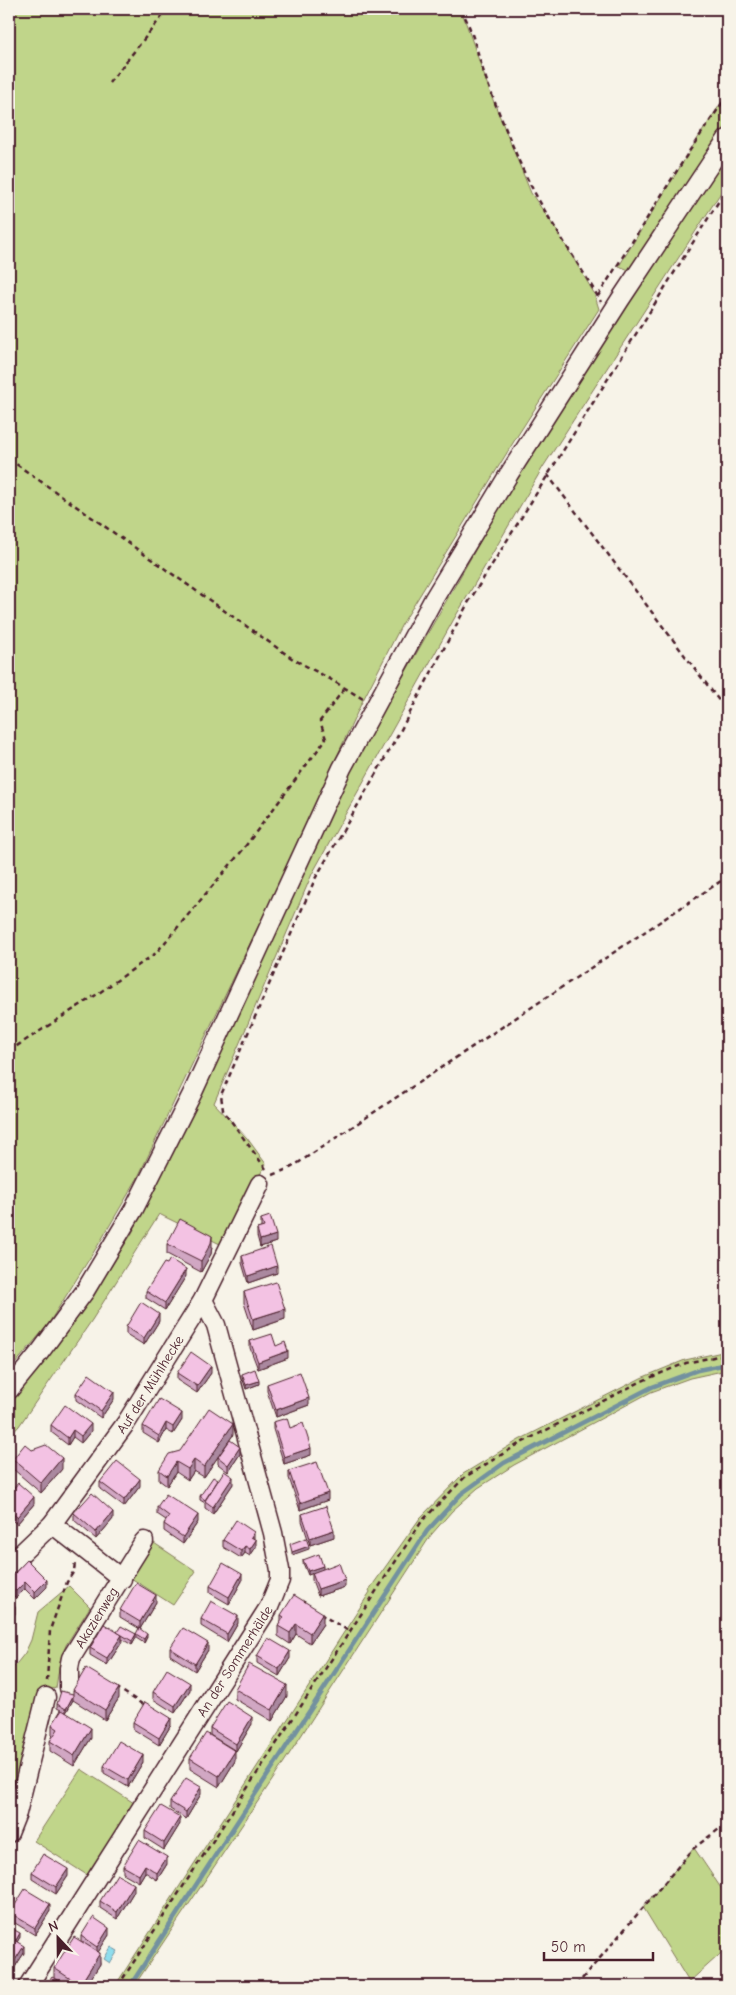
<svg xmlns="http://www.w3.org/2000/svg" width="736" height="1995" font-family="'Comic Neue',sans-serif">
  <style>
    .green { fill: #c0d58a; stroke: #857a5a }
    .water { fill: #8edded; stroke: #73919f }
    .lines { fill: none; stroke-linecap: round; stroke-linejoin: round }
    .stream { stroke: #73919f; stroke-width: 4.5 }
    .minor-casing { stroke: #4a1f2b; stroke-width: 21 }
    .path { stroke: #4a1f2b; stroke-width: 2.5; stroke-dasharray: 5 4; stroke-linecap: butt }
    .minor { stroke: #f7f3e8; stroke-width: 18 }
    .wall { fill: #d1a7c3; stroke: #4a1f2b }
    .shaded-wall { fill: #aa889f; stroke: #4a1f2b }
    .building { fill: #f3c2e3; stroke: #4a1f2b }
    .labels { text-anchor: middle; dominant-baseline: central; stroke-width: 4.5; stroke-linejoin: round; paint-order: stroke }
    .street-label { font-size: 14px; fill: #4a1f2b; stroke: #f7f3e8 }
  </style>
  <rect width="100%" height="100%" fill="#f7f3e8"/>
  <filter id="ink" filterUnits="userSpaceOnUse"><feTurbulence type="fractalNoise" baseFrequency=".02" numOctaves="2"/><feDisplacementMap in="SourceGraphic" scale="10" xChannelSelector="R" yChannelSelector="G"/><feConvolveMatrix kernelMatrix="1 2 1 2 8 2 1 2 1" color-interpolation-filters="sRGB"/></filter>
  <g filter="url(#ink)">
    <g class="green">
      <polygon points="9,9 461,9 491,95 531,193 557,231 594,293 599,309 516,438 401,626 361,704 268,906 137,1179 100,1242 47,1326 9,1371"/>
      <polygon points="727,94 727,124 629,270 619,266 698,138"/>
      <polygon points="727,152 727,183 543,467 454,619 312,874 214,1103 247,1138 266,1164 220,1244 159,1214 92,1320 19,1426 9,1437 9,1403 94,1294 132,1233 198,1102 302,867 367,740 518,475"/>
      <polygon points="727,1351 727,1370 690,1378 651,1392 514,1465 478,1488 452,1511 431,1535 275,1776 134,1986 115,1986 370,1592 369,1590 420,1518 463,1474 519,1440 641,1378 685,1360"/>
      <polygon points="154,1543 196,1571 173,1605 131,1578"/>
      <polygon points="69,1586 90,1607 66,1645 60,1661 56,1688 39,1693 9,1816 9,1673 25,1653 31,1640 38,1612"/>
      <polygon points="81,1769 134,1803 87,1875 34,1841"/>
      <polygon points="694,1848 727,1897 727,1948 689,1982 643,1907"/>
    </g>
    <polygon class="water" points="111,1947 118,1951 110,1963 104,1959"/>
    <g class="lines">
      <polyline class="stream" points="130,1986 427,1531 461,1494 504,1463 652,1387 698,1370 727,1364"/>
      <defs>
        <g id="minor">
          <polyline points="9,1390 40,1352 85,1291 134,1209 193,1092 342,768 433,600 509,474 620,300 727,139"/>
          <polyline points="52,1524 122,1579"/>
          <path id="s1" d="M9,1565L52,1524L126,1423L203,1300L260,1184"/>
          <path id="s2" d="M69,1688V1668L71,1658L144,1541"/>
          <polyline points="9,1833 17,1813 46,1697"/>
          <path id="s3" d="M28,1986L269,1607L280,1580V1570L273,1533L216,1325L203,1300"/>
        </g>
      </defs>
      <use href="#minor" class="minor-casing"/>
      <g class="path">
        <path d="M461,9C472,29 477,51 484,73C494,102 507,132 519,161C541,211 574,255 601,302"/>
        <polyline points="109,83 168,9"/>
        <polyline points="598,296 690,150 727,96"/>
        <polyline points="9,459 293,659 330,679 363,699"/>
        <polyline points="547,474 727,711"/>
        <polyline points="9,1051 96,995 156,953 241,852 326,739 320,721 345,688"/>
        <polyline points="266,1169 223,1110 221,1095 315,879 396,739 468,603 727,188"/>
        <polyline points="273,1175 292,1167 727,877"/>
        <polyline points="320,1614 349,1631"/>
        <polyline points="47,1681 50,1630 67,1582 74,1571 75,1562"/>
        <polyline points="116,1687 145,1706"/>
        <polyline points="118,1986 422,1521 465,1477 519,1444 642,1381 686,1363 727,1354"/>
        <polyline points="576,1986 694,1848 727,1823"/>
      </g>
      <use href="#minor" class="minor"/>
    </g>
    <g class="wall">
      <polygon points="261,1219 276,1242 260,1247 257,1236 257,1229 261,1228"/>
      <polygon points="167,1244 212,1246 211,1254 201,1272 167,1254"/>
      <polygon points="242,1256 277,1273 248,1283 242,1263"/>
      <polygon points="186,1276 165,1310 146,1298 146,1291"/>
      <polygon points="244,1292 285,1319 253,1330 244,1303"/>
      <polygon points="159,1321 144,1345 126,1334 126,1327"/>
      <polygon points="250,1341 276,1346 288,1358 258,1369 250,1348"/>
      <polygon points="177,1373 211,1373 197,1393 177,1380"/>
      <polygon points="242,1374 259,1384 246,1389 242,1377"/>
      <polygon points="267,1384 309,1405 276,1417 267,1391"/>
      <polygon points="76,1393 114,1399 101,1418 76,1400"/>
      <polygon points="182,1420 173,1434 166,1430 159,1443 143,1433 143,1426"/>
      <polygon points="273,1422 290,1428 311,1455 284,1464 273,1429"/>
      <polygon points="51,1425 91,1431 81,1443 73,1437 68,1445 51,1432"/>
      <polygon points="233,1435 204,1477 194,1471 188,1480 176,1472 167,1486 159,1480 159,1470"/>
      <polygon points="32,1450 62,1469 41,1493 13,1469 13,1459"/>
      <polygon points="240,1454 228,1472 218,1464 218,1457"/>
      <polygon points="289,1471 328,1500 300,1510 289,1478"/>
      <polygon points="218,1481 233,1484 213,1514 205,1508 205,1503 200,1500 200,1496"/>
      <polygon points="100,1482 140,1486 124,1507 100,1489"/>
      <polygon points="9,1494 34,1504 17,1524 9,1518"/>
      <polygon points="157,1507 198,1522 183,1544 164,1531 164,1524 166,1520 157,1514"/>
      <polygon points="74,1513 113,1519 96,1539 74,1520"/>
      <polygon points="302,1514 334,1537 310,1545 302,1521"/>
      <polygon points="254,1539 256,1547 250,1556 245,1553 241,1558 223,1547 223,1540"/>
      <polygon points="303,1560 323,1569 345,1587 318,1596 312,1580 312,1573 308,1575 303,1563"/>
      <polygon points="9,1579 47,1587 35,1599 25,1589 16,1598 9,1591"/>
      <polygon points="242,1581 229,1604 210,1593 210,1586"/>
      <polygon points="156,1602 140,1629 120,1617 120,1610"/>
      <polygon points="281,1615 323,1624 310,1643 296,1634 290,1644 278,1636 278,1626 281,1622"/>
      <polygon points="201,1619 238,1623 227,1642 201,1626"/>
      <polygon points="117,1632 136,1634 147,1637 144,1643 136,1638 132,1645 122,1639 122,1642 107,1665 90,1655 90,1648"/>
      <polygon points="170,1648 208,1650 195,1671 170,1655"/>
      <polygon points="257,1656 290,1658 279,1676 257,1663"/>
      <polygon points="235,1689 287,1696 272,1721 235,1699"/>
      <polygon points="73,1690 119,1698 105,1720 73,1700 66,1712 91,1738 74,1766 50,1751 50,1741 53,1736 52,1735 52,1725 61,1710 57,1708 57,1704 73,1694"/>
      <polygon points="190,1690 175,1713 153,1699 153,1692"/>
      <polygon points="133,1722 171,1725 159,1745 133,1729"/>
      <polygon points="252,1724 236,1751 210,1735 210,1728"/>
      <polygon points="190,1758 235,1761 219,1787 190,1769"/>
      <polygon points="143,1762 128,1787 104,1773 104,1766"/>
      <polygon points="201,1794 186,1819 170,1809 170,1802"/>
      <polygon points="180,1824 164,1850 145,1838 145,1831"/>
      <polygon points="167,1864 157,1880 145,1872 139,1882 123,1873 123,1866"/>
      <polygon points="32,1872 68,1876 56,1894 32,1879"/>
      <polygon points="134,1891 117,1919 100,1908 100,1901"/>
      <polygon points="50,1911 35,1935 10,1920 10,1913"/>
      <polygon points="9,1927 20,1937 17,1942 24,1953 15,1967 9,1963"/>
      <polygon points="109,1935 98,1952 100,1964 86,1986 66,1986 64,1985 64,1986 47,1984 54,1978 54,1968 81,1941 81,1936"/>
    </g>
    <g class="shaded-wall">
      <polygon points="276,1235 276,1242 260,1247 260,1240"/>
      <polygon points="212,1236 212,1246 211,1254 201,1272 201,1261"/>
      <polygon points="277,1266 277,1273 248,1283 248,1276"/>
      <polygon points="186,1269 186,1276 165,1310 165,1303"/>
      <polygon points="285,1309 285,1319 253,1330 253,1319"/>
      <polygon points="159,1314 159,1321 144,1345 144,1338"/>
      <polygon points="288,1351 288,1358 258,1369 258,1362"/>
      <polygon points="211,1366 211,1373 197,1393 197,1386"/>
      <polygon points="259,1381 259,1384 246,1389 246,1385"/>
      <polygon points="114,1392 114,1399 101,1418 101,1411"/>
      <polygon points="309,1398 309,1405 276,1417 276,1410"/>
      <polygon points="182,1413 182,1420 173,1434 173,1427"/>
      <polygon points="166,1423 166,1430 159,1443 159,1436"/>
      <polygon points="91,1424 91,1431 81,1443 81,1436"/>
      <polygon points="233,1424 233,1435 204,1477 204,1467"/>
      <polygon points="73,1430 73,1437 68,1445 68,1438"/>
      <polygon points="240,1447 240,1454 228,1472 228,1465"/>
      <polygon points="311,1448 311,1455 284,1464 284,1457"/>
      <polygon points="62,1458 62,1469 41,1493 41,1483"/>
      <polygon points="194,1460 194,1471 188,1480 188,1469"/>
      <polygon points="176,1462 176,1472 167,1486 167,1476"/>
      <polygon points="233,1477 233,1484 213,1514 213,1507"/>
      <polygon points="140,1479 140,1486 124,1507 124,1500"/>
      <polygon points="328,1493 328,1500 300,1510 300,1503"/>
      <polygon points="34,1497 34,1504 17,1524 17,1517"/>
      <polygon points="113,1512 113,1519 96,1539 96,1532"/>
      <polygon points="198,1515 198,1522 183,1544 183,1537"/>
      <polygon points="334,1530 334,1537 310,1545 310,1538"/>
      <polygon points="254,1532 254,1539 251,1537"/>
      <polygon points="256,1540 256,1547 250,1556 250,1549"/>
      <polygon points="245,1546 245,1553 241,1558 241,1551"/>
      <polygon points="309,1546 309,1549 292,1555 292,1552"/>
      <polygon points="323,1566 323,1570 308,1575 308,1571"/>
      <polygon points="242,1574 242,1581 229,1604 229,1597"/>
      <polygon points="47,1580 47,1587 35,1599 35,1592"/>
      <polygon points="345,1580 345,1587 318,1596 318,1589"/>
      <polygon points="25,1582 25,1589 16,1598 16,1591"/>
      <polygon points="156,1595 156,1602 140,1629 140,1622"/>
      <polygon points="15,1607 15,1614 9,1621 9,1614"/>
      <polygon points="323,1613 323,1624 310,1643 310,1633"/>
      <polygon points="238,1616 238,1623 227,1642 227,1634"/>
      <polygon points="296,1624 296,1634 290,1644 290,1633"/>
      <polygon points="136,1634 136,1638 132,1645 132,1641"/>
      <polygon points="147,1634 147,1637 144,1643 144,1639"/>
      <polygon points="122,1635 122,1642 107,1665 107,1658"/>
      <polygon points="208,1643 208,1650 195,1671 195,1664"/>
      <polygon points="290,1651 290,1658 279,1676 279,1669"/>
      <polygon points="190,1683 190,1690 175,1713 175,1706"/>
      <polygon points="287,1685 287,1696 272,1721 272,1710"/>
      <polygon points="119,1688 119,1698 105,1720 105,1710"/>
      <polygon points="73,1696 73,1700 66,1713 66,1709"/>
      <polygon points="252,1717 252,1724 236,1751 236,1744"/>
      <polygon points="171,1718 171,1725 159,1745 159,1738"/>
      <polygon points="91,1728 91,1738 74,1766 74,1756"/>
      <polygon points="235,1751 235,1761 219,1787 219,1776"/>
      <polygon points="143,1755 143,1762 128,1787 128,1780"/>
      <polygon points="201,1787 201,1794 186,1819 186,1812"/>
      <polygon points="180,1817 180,1824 164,1850 164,1843"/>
      <polygon points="167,1857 167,1864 157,1880 157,1873"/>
      <polygon points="145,1865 145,1872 139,1882 139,1875"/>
      <polygon points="68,1869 68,1876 56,1894 56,1887"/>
      <polygon points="134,1884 134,1891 117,1919 117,1912"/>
      <polygon points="50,1904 50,1911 35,1935 35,1928"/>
      <polygon points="109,1928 109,1935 97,1954 97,1947"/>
      <polygon points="20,1933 20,1937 16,1944 16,1940"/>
      <polygon points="24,1946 24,1953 15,1967 15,1960"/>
      <polygon points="100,1953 100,1964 86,1986 80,1986 80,1985"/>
    </g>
    <g class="building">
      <polygon points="270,1216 276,1235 260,1240 257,1229 264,1227 261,1219"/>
      <polygon points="180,1219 212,1236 211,1243 201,1261 167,1244"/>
      <polygon points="271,1246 277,1266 248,1276 242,1256"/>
      <polygon points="170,1259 186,1269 165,1303 146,1291 164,1263 167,1264"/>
      <polygon points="276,1282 285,1309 253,1319 244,1292"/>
      <polygon points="141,1302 159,1314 144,1338 126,1327"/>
      <polygon points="272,1334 276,1346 285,1342 288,1351 258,1362 250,1341"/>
      <polygon points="191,1352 211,1366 197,1386 177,1373"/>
      <polygon points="255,1369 259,1381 246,1385 242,1374"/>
      <polygon points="300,1372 309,1398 276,1410 267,1384"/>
      <polygon points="89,1374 114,1392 101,1411 76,1393"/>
      <polygon points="159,1399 182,1413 173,1427 166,1423 159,1436 143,1426"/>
      <polygon points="65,1405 91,1424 81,1436 73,1430 68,1438 51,1425"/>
      <polygon points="209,1408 233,1424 204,1467 194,1460 188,1469 176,1462 167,1476 159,1470 169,1454 180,1451"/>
      <polygon points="287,1418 290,1428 303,1423 311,1448 284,1457 273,1422"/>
      <polygon points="230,1440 240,1447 228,1465 218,1457"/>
      <polygon points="25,1444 32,1450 46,1445 62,1458 41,1483 13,1459"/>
      <polygon points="117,1461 140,1479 124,1500 100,1482"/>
      <polygon points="317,1462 328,1493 300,1503 289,1471"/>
      <polygon points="224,1471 233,1477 213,1507 205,1501"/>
      <polygon points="213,1477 218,1480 205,1500 200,1496"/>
      <polygon points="18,1483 34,1497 17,1517 9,1511 9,1494"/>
      <polygon points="92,1493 113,1512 96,1532 74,1513"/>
      <polygon points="166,1494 198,1515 183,1537 164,1524 169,1516 157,1507"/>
      <polygon points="326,1506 334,1530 310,1538 302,1514"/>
      <polygon points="236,1520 254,1532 251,1537 256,1540 250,1549 245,1546 241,1551 223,1540"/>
      <polygon points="306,1538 309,1546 292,1552 290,1544"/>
      <polygon points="319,1554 323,1566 308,1571 303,1560"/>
      <polygon points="27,1560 47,1580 35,1592 25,1582 16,1591 9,1584 9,1579"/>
      <polygon points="223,1563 242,1574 229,1597 210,1586"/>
      <polygon points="339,1563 345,1580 318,1589 312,1573"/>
      <polygon points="136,1583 156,1595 140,1622 120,1610"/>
      <polygon points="294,1595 323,1613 310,1633 296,1624 290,1633 278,1626 284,1617 281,1615"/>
      <polygon points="9,1600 15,1607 9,1614"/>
      <polygon points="211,1601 238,1616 227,1634 201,1619"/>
      <polygon points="104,1624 122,1635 107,1658 90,1648"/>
      <polygon points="121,1626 136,1634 139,1628 147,1634 144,1639 136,1634 132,1641 117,1632"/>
      <polygon points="183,1628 208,1643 195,1664 170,1648"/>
      <polygon points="268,1638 290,1651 279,1669 257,1656"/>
      <polygon points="249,1664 287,1685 272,1710 235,1689"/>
      <polygon points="86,1668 119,1688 105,1710 73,1690"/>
      <polygon points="167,1669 190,1683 175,1706 153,1692"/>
      <polygon points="61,1691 73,1694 73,1696 66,1709 57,1704"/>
      <polygon points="227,1701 252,1717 236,1744 210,1728"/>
      <polygon points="145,1702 171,1718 159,1738 133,1722"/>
      <polygon points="62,1710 91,1728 74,1756 50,1741 58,1729 52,1725"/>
      <polygon points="206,1733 235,1751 219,1776 190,1758"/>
      <polygon points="119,1741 143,1755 128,1780 104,1766"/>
      <polygon points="186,1778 201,1787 186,1812 170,1802"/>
      <polygon points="161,1806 180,1817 164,1843 145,1831"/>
      <polygon points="139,1840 167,1857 157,1873 145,1865 139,1875 123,1866"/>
      <polygon points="43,1854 68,1869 56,1887 32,1872"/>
      <polygon points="117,1874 134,1884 117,1912 100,1901"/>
      <polygon points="25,1889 50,1904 35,1928 10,1913"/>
      <polygon points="93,1917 109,1928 97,1947 81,1936"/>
      <polygon points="9,1927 20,1933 16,1940 9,1936"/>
      <polygon points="9,1937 24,1946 15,1960 9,1956"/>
      <polygon points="74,1937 100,1953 80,1985 54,1968"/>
      <polygon points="52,1977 64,1984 63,1986 40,1986 43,1981 47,1984"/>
    </g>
  </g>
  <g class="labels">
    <g class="street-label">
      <text stroke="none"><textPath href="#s1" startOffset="230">Auf der Mühlhecke</textPath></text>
      <text stroke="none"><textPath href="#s2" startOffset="78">Akazienweg</textPath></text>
      <text stroke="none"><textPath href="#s3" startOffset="385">An der Sommerhälde</textPath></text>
    </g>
  </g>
  <rect width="736" height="1995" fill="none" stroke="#f7f3e8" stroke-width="30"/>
  <rect x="15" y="15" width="706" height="1965" fill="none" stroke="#4a1f2b" stroke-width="2" filter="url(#ink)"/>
  <g transform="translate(58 1938) rotate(338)" stroke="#f7f3e8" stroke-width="4" paint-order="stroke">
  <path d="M0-4L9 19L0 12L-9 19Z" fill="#4a1f2b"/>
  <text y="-8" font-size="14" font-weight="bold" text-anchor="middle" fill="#4a1f2b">N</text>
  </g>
  <path d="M544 1952v8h109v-8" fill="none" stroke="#4a1f2b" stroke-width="2.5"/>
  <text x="551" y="1952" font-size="15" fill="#4a1f2b" stroke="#f7f3e8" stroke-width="4" paint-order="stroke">50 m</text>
</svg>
